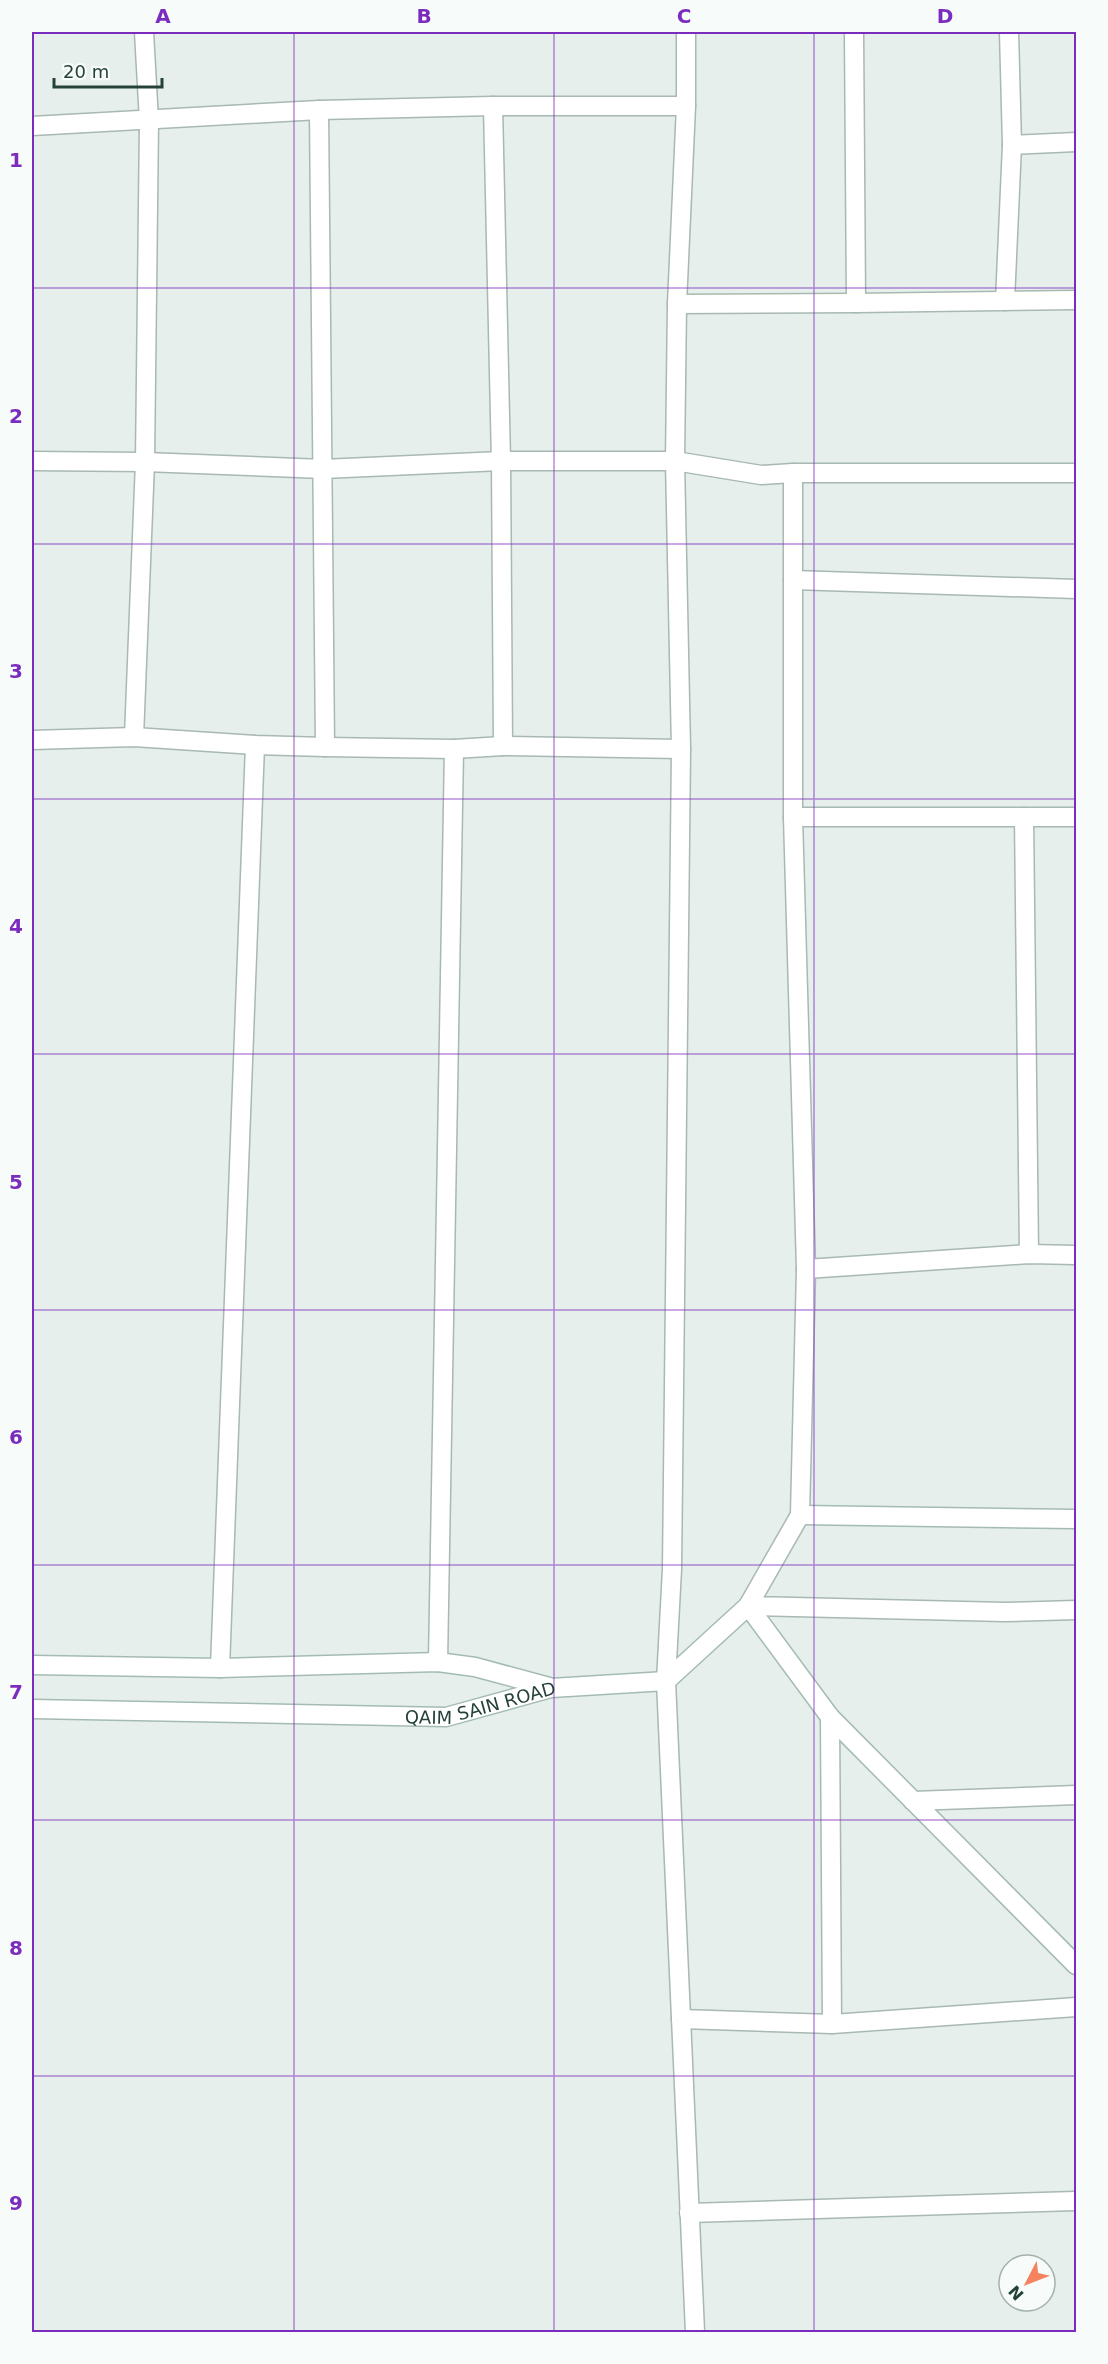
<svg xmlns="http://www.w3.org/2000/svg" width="1108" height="2364" font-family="'DejaVu Sans',sans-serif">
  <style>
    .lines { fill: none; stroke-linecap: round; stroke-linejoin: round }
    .street-casing { stroke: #a8b8b2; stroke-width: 21 }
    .secondary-casing { stroke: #a4bbb3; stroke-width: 21 }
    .street { stroke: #fff; stroke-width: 18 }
    .secondary { stroke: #fff; stroke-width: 18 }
    .grid { fill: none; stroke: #7b2cbf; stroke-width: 1.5; stroke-opacity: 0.55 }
    .labels { text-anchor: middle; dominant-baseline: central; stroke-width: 4.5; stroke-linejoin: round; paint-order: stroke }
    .street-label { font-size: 18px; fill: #24423a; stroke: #f7fbf9 }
    .neatline { fill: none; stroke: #7b2cbf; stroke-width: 2 }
    .grid-label { font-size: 20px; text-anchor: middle; font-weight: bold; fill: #7b2cbf }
  </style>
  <rect width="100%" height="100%" fill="#e6efeb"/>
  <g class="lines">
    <defs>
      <g id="street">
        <polyline points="686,32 686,106 677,304 675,461 681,749 672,1569 666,1681 695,2332"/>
        <polyline points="854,32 856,303 1076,300"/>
        <polyline points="1009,32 1012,145 1076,142"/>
        <polyline points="493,106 501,461 503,746"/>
        <polyline points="319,110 325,747"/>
        <polyline points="32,126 319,110 493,106 686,106"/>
        <polyline points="1005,301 1012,145"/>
        <polyline points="677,304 856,303"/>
        <polyline points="32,461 145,462 323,469 501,461 675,461 761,475 793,473"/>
        <polyline points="1076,473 793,473 793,817 806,1269 800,1515 748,1606 1005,1612 1076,1610"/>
        <polyline points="793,580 1076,589"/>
        <polyline points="134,737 145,462 149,121 144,32"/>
        <polyline points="32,740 134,737 255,745 325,747 454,749 503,746 681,749"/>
        <polyline points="793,817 1076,817"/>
        <polyline points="1024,817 1029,1254"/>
        <polyline points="806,1269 1029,1254 1076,1255"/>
        <polyline points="438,1662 454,749"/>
        <polyline points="220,1668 255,745"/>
        <polyline points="830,1717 832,2024"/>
        <polyline points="913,1801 1076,1795"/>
        <polyline points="681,2019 832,2024 1076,2007"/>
        <polyline points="689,2213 1076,2201"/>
      </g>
      <g id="secondary">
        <polyline points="800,1515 1076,1519"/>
        <polyline points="32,1665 220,1668 438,1662 475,1667 549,1687"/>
        <path id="s1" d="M32,1709L446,1717L551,1688L666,1681L748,1606L830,1717L1076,1965"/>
      </g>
    </defs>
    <use href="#street" class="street-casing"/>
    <use href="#secondary" class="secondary-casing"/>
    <use href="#street" class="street"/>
    <use href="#secondary" class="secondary"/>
  </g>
  <path class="grid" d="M294,32V2332M554,32V2332M814,32V2332M32,288H1076M32,544H1076M32,799H1076M32,1054H1076M32,1310H1076M32,1565H1076M32,1820H1076M32,2076H1076"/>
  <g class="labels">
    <g class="street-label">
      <text stroke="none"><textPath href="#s1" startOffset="450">QAIM SAIN ROAD</textPath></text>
    </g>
  </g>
  <rect width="1108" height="2364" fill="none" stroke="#f7fbf9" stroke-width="66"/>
  <g transform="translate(1027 2283) rotate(228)"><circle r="28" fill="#f7fbf9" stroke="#a3b1ad" stroke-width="1.5"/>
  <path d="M0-4.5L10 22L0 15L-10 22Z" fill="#f4845f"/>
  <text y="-9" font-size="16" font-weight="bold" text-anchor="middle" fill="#24423a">N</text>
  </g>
  <path d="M54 78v9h108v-9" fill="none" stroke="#24423a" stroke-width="3"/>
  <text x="63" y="78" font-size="18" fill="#24423a" stroke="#f7fbf9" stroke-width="4.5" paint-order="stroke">20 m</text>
  <rect x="33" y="33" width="1042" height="2298" class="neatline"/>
  <g class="grid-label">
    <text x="163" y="23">A</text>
    <text x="424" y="23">B</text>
    <text x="684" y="23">C</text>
    <text x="945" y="23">D</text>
    <text x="16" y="167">1</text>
    <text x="16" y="423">2</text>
    <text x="16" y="678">3</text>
    <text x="16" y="933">4</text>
    <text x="16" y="1189">5</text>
    <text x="16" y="1444">6</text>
    <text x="16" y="1699">7</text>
    <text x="16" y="1955">8</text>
    <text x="16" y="2210">9</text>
  </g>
</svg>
